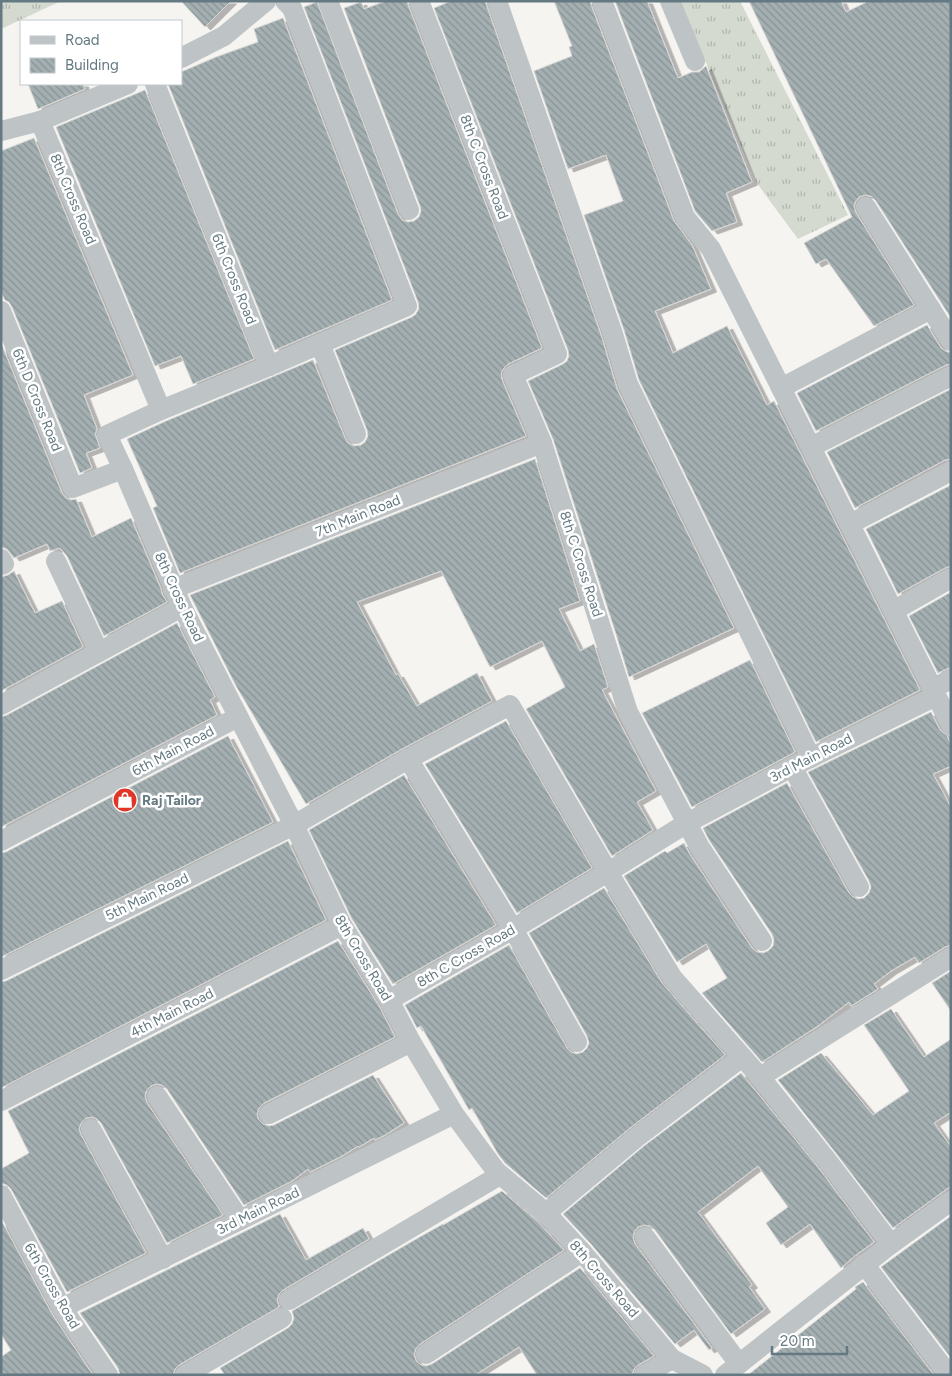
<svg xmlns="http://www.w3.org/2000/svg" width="952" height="1376" font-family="Figtree,sans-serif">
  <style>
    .grass { fill: url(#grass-tufts) }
    .building { fill: url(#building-back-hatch); stroke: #d6d6d4; filter: url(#shadow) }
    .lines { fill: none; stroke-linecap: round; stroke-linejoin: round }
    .minor { stroke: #bec3c5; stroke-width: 20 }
    .labels { text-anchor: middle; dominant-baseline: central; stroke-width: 5; stroke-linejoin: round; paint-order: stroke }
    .street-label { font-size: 14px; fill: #647981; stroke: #fff }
    .poi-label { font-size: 14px; font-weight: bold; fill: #647981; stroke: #fff; text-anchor: start }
  </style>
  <defs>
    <pattern id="grass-tufts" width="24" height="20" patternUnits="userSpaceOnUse" patternTransform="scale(1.25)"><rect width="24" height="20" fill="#d5dad0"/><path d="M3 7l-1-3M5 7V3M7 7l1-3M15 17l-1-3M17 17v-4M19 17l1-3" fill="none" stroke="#b0b6ae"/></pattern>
    <pattern id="building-back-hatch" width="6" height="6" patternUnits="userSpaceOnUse" patternTransform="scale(1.25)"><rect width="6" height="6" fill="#a4afb2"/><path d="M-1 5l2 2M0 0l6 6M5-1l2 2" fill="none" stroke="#899396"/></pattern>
    <filter id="shadow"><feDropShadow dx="5.5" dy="3" stdDeviation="0" flood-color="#0004"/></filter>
  </defs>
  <rect width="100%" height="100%" fill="#f5f4f1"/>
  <g class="grass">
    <polygon points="1,1 61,1 1,29"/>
    <polygon points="680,1 740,1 848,215 798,239 756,182"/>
  </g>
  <g class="building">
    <polygon points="181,1 231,1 205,27"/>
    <polygon points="386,1 407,1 408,5 542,348 508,364 504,368 501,373 502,380 526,436 180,573 153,508 157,506 127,439 166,421 313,360 345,438 348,443 354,446 361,445 365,442 368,436 367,430 335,350 412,317 416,314 419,308 418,302 304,7 317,2 398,214 402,220 408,222 414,221 419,217 421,211 420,206 344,8 361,2 364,9"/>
    <polygon points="451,1 485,1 602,338 617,389 734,628 629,677 616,634 553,439 528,381 563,364 567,361 569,356 568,350 434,8"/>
    <polygon points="554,1 590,1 591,5 674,221 692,245 711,289 655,311 673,353 727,326 767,405 774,401 920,690 816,742 639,380 624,330 584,215 623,201 606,155 568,169 534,71 572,56 569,47 572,46"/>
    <polygon points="615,1 647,1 678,78 692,72 699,72 706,66 752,182 726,193 737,222 712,231 695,211"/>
    <polygon points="749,1 841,1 846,12 869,1 951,1 951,318 876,201 871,196 865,195 859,197 855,202 854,207 856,213 914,305 874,326 826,259 816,264 804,243 852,217"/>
    <polygon points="283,18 392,300 275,350 168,84 181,84 181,72 216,57 258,42 254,29"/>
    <polygon points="28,84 83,84 85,89 38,109"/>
    <polygon points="145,90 254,359 193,384 181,356 155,366 56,127"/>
    <polygon points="34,138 133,375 84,395 97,429 95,434 100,448 86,453 92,468 80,473 12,307 9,302 5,300 1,292 1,151"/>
    <polygon points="927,325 941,348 945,351 951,353 951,364 946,365 816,431 797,393"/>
    <polygon points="1,343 62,493 66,498 71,500 76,499 92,537 131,518 161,589 162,594 167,602 104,636 67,556 60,548 50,551 47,544 14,558 7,549 1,547"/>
    <polygon points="951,389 951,459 945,460 855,508 827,452"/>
    <polygon points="535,459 580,601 559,609 580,651 594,644 608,687 602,690 656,791 637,802 653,830 612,856 526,709 565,687 542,641 490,667 441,571 357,602 396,675 398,674 417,706 477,673 492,701 402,749 306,804 236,686 190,595"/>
    <polygon points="951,485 951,566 945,568 898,594 866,529"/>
    <polygon points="14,571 35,613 62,601 83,647 1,691 1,577 8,575"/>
    <polygon points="951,592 951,667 938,673 909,616"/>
    <polygon points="177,623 215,697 210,700 217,715 1,827 1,717 7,715"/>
    <polygon points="750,660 795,752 692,807 642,713"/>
    <polygon points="931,712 940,730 947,736 951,745 951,766 933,774 951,807 951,945 945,947 919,963 915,957 891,971 874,984 878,989 851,1006 849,1002 818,1026 762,1062 702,993 727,978 706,944 677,962 624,876 665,851 667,853 684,843 689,853 752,948 757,952 763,953 768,951 773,946 774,940 772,934 709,840 703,828 787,783 849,893 853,897 858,899 864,898 869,893 871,887 869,881 808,772"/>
    <polygon points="506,721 592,868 517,913 425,764"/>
    <polygon points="228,736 273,822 1,957 1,853 6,852"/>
    <polygon points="404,775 496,925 393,984 352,919 309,830"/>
    <polygon points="288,841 326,920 1,1088 1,982 6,981"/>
    <polygon points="604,888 662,983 725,1055 630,1128 546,1198 505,1163 498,1154 472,1108 469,1110 421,1026 417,1028 405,1005 509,945 567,1048 571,1052 576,1054 583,1052 587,1048 589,1043 587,1036 529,933"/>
    <polygon points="338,941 379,1006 395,1037 264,1103 259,1108 257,1114 258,1119 263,1124 269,1126 274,1125 373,1075 404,1123 385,1135 375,1140 374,1138 359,1147 358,1146 342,1156 310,1172 308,1169 292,1181 244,1205 167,1089 162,1085 156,1084 151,1086 146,1091 145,1097 147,1103 223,1215 167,1243 101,1123 97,1119 92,1117 86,1118 81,1123 79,1129 81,1135 146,1253 67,1292 11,1189 7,1185 1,1183 1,1169 29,1153 8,1111"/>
    <polygon points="951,971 951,1011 932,983"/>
    <polygon points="891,1009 924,1057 951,1039 951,1112 934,1123 951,1147 951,1186 893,1228 835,1152 778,1080 821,1053 873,1115 909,1091 864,1025"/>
    <polygon points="741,1073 817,1166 874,1242 856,1255 841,1268 810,1224 781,1245 766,1223 788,1207 758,1166 698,1212 752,1285 749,1287 765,1309 731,1334 655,1230 650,1226 644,1225 638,1227 634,1232 633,1238 635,1244 712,1348 709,1350 694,1330 675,1344 591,1244 563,1214 644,1146"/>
    <polygon points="502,1191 538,1222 564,1250 420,1344 416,1348 414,1354 416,1361 421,1365 426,1366 432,1364 580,1268 654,1356 638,1365 634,1369 632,1374 537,1375 519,1347 475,1375 225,1375 220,1368 288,1328 292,1324 294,1318 292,1311 418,1238 443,1224 443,1225"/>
    <polygon points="280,1214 306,1260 363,1228 369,1239 283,1290 279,1294 277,1300 279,1307 179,1365 175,1369 173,1375 120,1375 118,1368 80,1313"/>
    <polygon points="951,1216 951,1358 881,1267"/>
    <polygon points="1,1220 52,1314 93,1375 1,1375 1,1357 11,1350 1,1334"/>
    <polygon points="863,1282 934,1375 748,1375 856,1289 855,1287"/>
  </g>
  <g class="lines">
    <g class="minor">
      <polyline points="328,1 409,210"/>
      <polyline points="497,1 613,334 628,384 811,758"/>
      <polyline points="602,1 685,217 711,249 951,725"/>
      <polyline points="670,1 695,61"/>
      <polyline points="181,58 224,36 266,1"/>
      <polyline points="155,84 269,366 161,410"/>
      <polyline points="40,121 161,410 107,435 123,469"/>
      <polyline points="1,131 40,121 128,84"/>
      <polyline points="866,207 951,341"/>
      <polyline points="1,311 73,488 123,469 182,607 294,825 342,925 389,1000 411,1042 454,1114 496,1171 546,1213 582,1252 672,1359 703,1375"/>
      <polyline points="320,344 356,434"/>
      <polyline points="269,366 407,306 292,8 285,1"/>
      <polyline points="781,388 931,309"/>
      <polyline points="811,447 951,376"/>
      <polyline points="850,524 951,471"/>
      <polyline points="1,559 4,564 1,565"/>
      <polyline points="56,561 99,652"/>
      <polyline points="173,589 542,443"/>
      <polyline points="893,611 951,578"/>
      <polyline points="932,689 951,679"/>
      <polyline points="1,705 182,607"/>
      <polyline points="408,759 513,929 577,1042"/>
      <polyline points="792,767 859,887"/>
      <polyline points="1,841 238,717"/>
      <polyline points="762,941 699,846 687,823 792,767 936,696"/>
      <polyline points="1,970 294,825 408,759 510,705 608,872 672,977 760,1077 826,1159 891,1244 951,1201"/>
      <polyline points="389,1000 513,929 608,872 687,823 628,712 542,443 513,375 557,354 419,1"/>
      <polyline points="760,1077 951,957"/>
      <polyline points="157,1096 240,1220"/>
      <polyline points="1,1101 342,925"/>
      <polyline points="269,1114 411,1042"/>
      <polyline points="91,1129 163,1259"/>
      <polyline points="1,1195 62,1308 108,1375"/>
      <polyline points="546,1213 637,1137 742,1057"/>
      <polyline points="645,1237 739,1364"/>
      <polyline points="864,1264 949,1375"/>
      <polyline points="289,1300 500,1175"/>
      <polyline points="62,1308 454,1114"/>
      <polyline points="426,1354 582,1252"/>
      <polyline points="185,1375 282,1318"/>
      <polyline points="644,1375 672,1359"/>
      <polyline points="725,1375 891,1244"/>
    </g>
  </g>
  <defs>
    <symbol id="shop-disc" viewBox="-11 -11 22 22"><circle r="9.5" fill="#df3627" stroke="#fff"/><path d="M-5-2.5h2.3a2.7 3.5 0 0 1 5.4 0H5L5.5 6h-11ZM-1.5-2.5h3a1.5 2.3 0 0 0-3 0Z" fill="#fff"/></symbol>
  </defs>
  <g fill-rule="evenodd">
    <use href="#shop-disc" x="111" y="786" width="28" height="28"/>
  </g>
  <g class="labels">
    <g class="street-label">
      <text transform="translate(484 167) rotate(69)">8th C Cross Road</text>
      <text transform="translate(73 199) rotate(67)">8th Cross Road</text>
      <text transform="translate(234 279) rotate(68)">6th Cross Road</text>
      <text transform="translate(37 400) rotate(68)">6th D Cross Road</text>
      <text transform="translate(358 516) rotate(-22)">7th Main Road</text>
      <text transform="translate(581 564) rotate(72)">8th C Cross Road</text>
      <text transform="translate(179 597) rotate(65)">8th Cross Road</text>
      <text transform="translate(173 751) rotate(-28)">6th Main Road</text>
      <text transform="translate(811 758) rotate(-27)">3rd Main Road</text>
      <text transform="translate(147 897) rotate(-26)">5th Main Road</text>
      <text transform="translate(466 956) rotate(-30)">8th C Cross Road</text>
      <text transform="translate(363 958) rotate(59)">8th Cross Road</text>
      <text transform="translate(172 1013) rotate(-27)">4th Main Road</text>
      <text transform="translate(258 1211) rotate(-26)">3rd Main Road</text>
      <text transform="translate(604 1279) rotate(49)">8th Cross Road</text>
      <text transform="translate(52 1286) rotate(60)">6th Cross Road</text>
    </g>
    <g class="poi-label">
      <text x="142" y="800">Raj Tailor</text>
    </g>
  </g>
  <rect width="952" height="1376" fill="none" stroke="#647981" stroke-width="5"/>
  <rect x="20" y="20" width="162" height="65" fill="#ffffff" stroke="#c1c9cd"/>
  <rect x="30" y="36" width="25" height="8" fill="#bec3c5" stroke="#c1c9cd"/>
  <text x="65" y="45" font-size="15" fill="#647981">Road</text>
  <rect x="30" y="58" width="25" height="15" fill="url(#building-back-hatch)" stroke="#c1c9cd"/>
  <text x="65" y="70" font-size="15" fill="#647981">Building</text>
  <path d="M772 1346v8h75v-8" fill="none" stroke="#647981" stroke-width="2.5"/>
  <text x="780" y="1346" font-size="15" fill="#647981" stroke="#ffffff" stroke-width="4" paint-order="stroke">20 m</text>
</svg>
